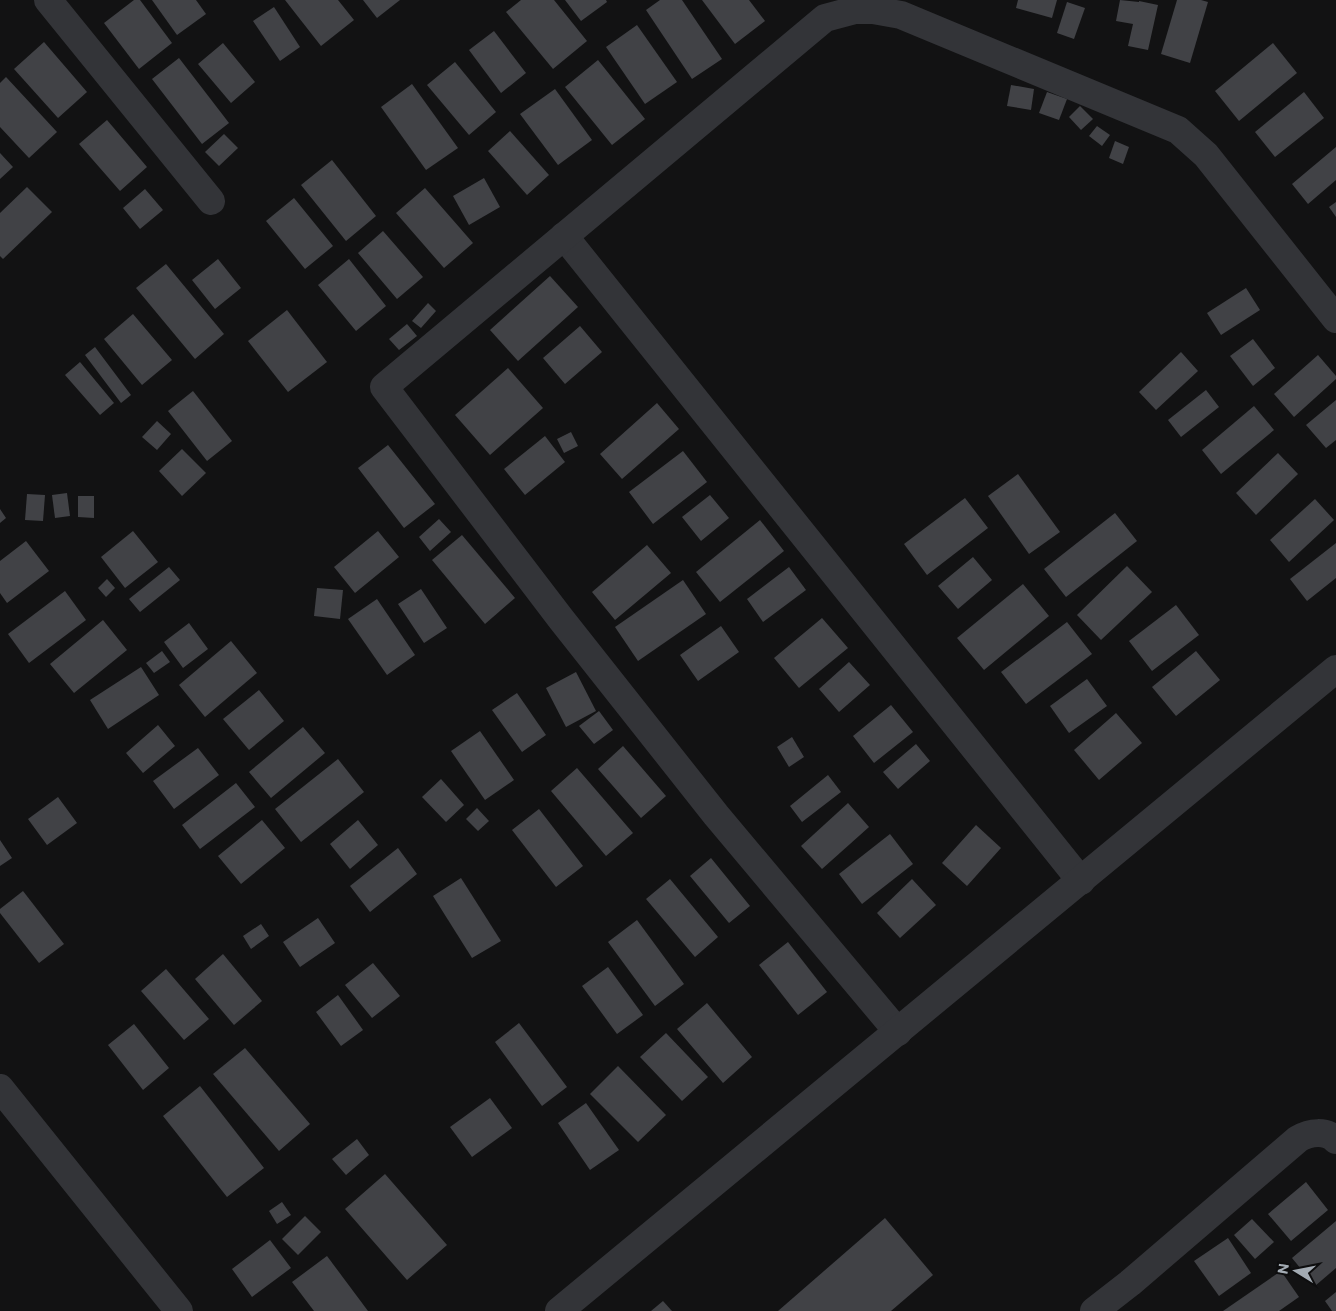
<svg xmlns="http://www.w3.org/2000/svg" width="1336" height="1311" font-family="Commissioner,sans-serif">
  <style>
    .building { fill: #414246 }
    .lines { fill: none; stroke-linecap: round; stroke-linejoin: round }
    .minor { stroke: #333438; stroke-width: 28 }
  </style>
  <rect width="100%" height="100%" fill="#121213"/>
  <g class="building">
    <polygon points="134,0 140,0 172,43 139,69 104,23"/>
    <polygon points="152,0 196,0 206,14 177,35"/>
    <polygon points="285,0 338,0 354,20 321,46"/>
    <polygon points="363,0 400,0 377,18"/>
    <polygon points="521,0 554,0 587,41 553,69 506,12"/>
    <polygon points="565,0 606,0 607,2 581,21"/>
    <polygon points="660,0 682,0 722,59 692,79 646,10"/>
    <polygon points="702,0 749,0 765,21 735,44"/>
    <polygon points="1018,0 1057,0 1052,18 1016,8"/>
    <polygon points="1120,0 1139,2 1139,1 1158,5 1148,50 1128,46 1133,24 1116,21"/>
    <polygon points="1177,0 1201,0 1208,2 1190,63 1161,54"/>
    <polygon points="1067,2 1085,8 1074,39 1057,33"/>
    <polygon points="274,7 300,47 280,61 253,21"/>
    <polygon points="637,25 677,82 645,104 606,47"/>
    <polygon points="494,31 526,73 501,93 469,50"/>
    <polygon points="44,42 87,92 58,118 14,69"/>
    <polygon points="223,43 255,82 231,103 198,64"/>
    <polygon points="1273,43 1297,73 1239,121 1215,91"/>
    <polygon points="179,58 229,123 202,144 152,79"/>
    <polygon points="598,60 645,119 612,145 565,87"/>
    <polygon points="455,62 496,112 469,135 427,85"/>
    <polygon points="6,77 57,132 29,158 0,127 0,83"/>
    <polygon points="412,84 458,148 426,170 381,107"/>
    <polygon points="1011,85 1034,89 1031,110 1007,106"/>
    <polygon points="555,89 592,140 558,165 520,114"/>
    <polygon points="1047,92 1067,99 1059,120 1039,113"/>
    <polygon points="1304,92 1324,118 1275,157 1255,132"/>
    <polygon points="1080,106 1093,119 1081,130 1069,117"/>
    <polygon points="107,120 147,167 120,191 79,144"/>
    <polygon points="1097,126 1110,135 1102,146 1089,136"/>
    <polygon points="510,131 549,175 527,195 488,151"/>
    <polygon points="224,134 238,148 219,166 205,152"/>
    <polygon points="1115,141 1129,147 1123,164 1109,158"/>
    <polygon points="1336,147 1336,180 1308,204 1292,184"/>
    <polygon points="0,153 13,167 0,179"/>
    <polygon points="332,160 376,216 346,241 301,185"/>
    <polygon points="484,178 500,207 469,225 453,196"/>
    <polygon points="27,187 52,212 3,259 0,256 0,213"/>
    <polygon points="425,188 473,243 444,268 396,213"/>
    <polygon points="145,189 163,210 140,229 123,208"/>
    <polygon points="294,198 333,246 305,269 266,221"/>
    <polygon points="1336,202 1336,217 1329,207"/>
    <polygon points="383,231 423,277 397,299 358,253"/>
    <polygon points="218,259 241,288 215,309 192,280"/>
    <polygon points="349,259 386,306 356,331 318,285"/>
    <polygon points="166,264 224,334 195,359 136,288"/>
    <polygon points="550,276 578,307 518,361 490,330"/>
    <polygon points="1246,288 1260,310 1221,335 1207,313"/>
    <polygon points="428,303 436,311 421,328 412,321"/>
    <polygon points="287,310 327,362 288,392 248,341"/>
    <polygon points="133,314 172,360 142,385 104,339"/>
    <polygon points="407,324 417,336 399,350 389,339"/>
    <polygon points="580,326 602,352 565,384 543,358"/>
    <polygon points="1253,339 1275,368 1253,386 1230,356"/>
    <polygon points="95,347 131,395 121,403 85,355"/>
    <polygon points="1181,352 1198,371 1156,410 1139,392"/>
    <polygon points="1318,355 1336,376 1336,379 1294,417 1274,394"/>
    <polygon points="80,362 114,403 100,415 65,375"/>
    <polygon points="508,368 543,408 490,455 455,415"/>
    <polygon points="1206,390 1219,407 1181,437 1168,420"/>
    <polygon points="193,391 232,441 207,461 168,411"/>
    <polygon points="1336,400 1336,440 1326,448 1306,425"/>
    <polygon points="657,403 679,429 622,479 600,454"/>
    <polygon points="1254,406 1274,430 1221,474 1202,450"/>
    <polygon points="157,421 171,434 157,450 142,437"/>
    <polygon points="571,432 578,446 564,453 557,439"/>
    <polygon points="545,436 565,462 525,495 504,469"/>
    <polygon points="388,445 435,504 404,528 358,468"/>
    <polygon points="182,449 206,473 182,496 159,471"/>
    <polygon points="683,451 707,482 653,524 629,492"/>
    <polygon points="1278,453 1298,474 1256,515 1236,493"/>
    <polygon points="1018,474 1060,532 1029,554 988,496"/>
    <polygon points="67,493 70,516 55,518 52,495"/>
    <polygon points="27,494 45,495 43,521 25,520"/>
    <polygon points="710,495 729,518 701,541 682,517"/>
    <polygon points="78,496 94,496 94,518 78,517"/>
    <polygon points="965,498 988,528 927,575 904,544"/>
    <polygon points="1315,499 1334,520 1289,562 1270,540"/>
    <polygon points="0,509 6,518 0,523"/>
    <polygon points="1115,513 1137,541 1066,597 1044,569"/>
    <polygon points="439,519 451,532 430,551 419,537"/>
    <polygon points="760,520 784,551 720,602 696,572"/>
    <polygon points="133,531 158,562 125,588 101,557"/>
    <polygon points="378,531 399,557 355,593 334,567"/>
    <polygon points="462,535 515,598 485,624 432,560"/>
    <polygon points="26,541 49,571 7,603 0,593 0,561"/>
    <polygon points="1336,543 1336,578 1307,601 1290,579"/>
    <polygon points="647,545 671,573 615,620 592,592"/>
    <polygon points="973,557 992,580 958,609 938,586"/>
    <polygon points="1127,566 1152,592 1101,640 1077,615"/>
    <polygon points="169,567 180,580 140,612 129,599"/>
    <polygon points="789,567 806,590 763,622 747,599"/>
    <polygon points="107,579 115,588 106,597 98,588"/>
    <polygon points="683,580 706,614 638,661 615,627"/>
    <polygon points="1023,584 1049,616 984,670 957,638"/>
    <polygon points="317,588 343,590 340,619 314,616"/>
    <polygon points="421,589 447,628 424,643 398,604"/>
    <polygon points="65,591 86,620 29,663 8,634"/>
    <polygon points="377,599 415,655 387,675 348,619"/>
    <polygon points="1176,605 1199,635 1152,671 1129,641"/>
    <polygon points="822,618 848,648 799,688 774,658"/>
    <polygon points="103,620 127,650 74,693 50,664"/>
    <polygon points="1067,622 1092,654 1026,704 1001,672"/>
    <polygon points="189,623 208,649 183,668 164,642"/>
    <polygon points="721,626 739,652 698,681 680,655"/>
    <polygon points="231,641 257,673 205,717 179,685"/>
    <polygon points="162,651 170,662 154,673 146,663"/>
    <polygon points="1196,651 1220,680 1176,716 1152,687"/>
    <polygon points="849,662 870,685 839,712 819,689"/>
    <polygon points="141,667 159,695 108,729 90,700"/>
    <polygon points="576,672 596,711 566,727 546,688"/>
    <polygon points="1087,679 1107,706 1069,733 1050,706"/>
    <polygon points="259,690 284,721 249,750 223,719"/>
    <polygon points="517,693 546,735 522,752 492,710"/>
    <polygon points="891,705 913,732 874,763 853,736"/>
    <polygon points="599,711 613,730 594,744 579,726"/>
    <polygon points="1116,713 1142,743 1099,780 1074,750"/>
    <polygon points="158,725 175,746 143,773 126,753"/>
    <polygon points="303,727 325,753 271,798 249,772"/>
    <polygon points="480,731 514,780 485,800 451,751"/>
    <polygon points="792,737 804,757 789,767 777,747"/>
    <polygon points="916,744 930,761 898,789 883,772"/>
    <polygon points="623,746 666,796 641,818 598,769"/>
    <polygon points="198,748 219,775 174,809 153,781"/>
    <polygon points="338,759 364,792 301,842 275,809"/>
    <polygon points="577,768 633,833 606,856 551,791"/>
    <polygon points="828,775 841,792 802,822 790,806"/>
    <polygon points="441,779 464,805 446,822 422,797"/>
    <polygon points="236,783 255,807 200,849 182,825"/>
    <polygon points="58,797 77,823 47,845 28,819"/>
    <polygon points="848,803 869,827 822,869 801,846"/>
    <polygon points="477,808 489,821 478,831 466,819"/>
    <polygon points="539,809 583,866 556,887 512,830"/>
    <polygon points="262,820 285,848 241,884 218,856"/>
    <polygon points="358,820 378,845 350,869 330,844"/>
    <polygon points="976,825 1001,848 967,886 942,863"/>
    <polygon points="890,834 913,864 862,904 839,874"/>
    <polygon points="0,840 12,858 0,866"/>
    <polygon points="398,848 417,874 370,912 350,886"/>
    <polygon points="711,858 750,906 729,923 690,876"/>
    <polygon points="461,878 501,941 472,958 433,896"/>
    <polygon points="670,879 718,937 695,957 646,899"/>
    <polygon points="912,879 936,905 900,938 877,913"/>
    <polygon points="23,891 64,944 39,963 0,913 0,909"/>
    <polygon points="318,918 335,943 300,967 283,942"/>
    <polygon points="637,920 684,984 655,1006 608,942"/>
    <polygon points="261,924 269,936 251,949 243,936"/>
    <polygon points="788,942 827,992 798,1015 759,965"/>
    <polygon points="223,954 262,1001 234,1025 195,979"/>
    <polygon points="373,963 400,996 372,1018 345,985"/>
    <polygon points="608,967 643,1015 617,1034 582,986"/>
    <polygon points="166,969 209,1019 184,1040 141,991"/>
    <polygon points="338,995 363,1030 341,1046 316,1012"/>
    <polygon points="707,1003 752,1057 723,1083 677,1029"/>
    <polygon points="519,1023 567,1087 542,1106 495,1042"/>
    <polygon points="134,1024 169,1068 143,1090 108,1045"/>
    <polygon points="666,1033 708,1077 682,1101 640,1057"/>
    <polygon points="245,1048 310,1124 279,1151 213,1074"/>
    <polygon points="618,1066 666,1115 638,1142 590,1094"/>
    <polygon points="200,1086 264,1168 227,1197 163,1116"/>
    <polygon points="490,1098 512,1128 472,1157 450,1127"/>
    <polygon points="586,1103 619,1150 590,1170 558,1123"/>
    <polygon points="357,1139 369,1155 346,1175 332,1159"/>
    <polygon points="385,1174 447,1245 407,1280 345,1209"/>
    <polygon points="1306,1182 1328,1210 1291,1241 1268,1214"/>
    <polygon points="282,1202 291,1215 277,1224 269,1211"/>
    <polygon points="305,1216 321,1232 298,1255 282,1239"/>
    <polygon points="885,1218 933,1275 891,1311 778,1311"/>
    <polygon points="1252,1219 1274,1242 1255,1259 1234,1235"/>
    <polygon points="1336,1221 1336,1268 1315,1286 1292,1258"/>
    <polygon points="1228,1238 1251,1273 1219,1296 1194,1261"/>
    <polygon points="270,1240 291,1268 252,1297 232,1269"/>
    <polygon points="327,1256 368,1311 314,1311 292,1282"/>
    <polygon points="1281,1271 1299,1297 1279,1311 1223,1311"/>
    <polygon points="1336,1292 1336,1311 1332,1311 1325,1301"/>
    <polygon points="663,1301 672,1311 651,1311"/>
  </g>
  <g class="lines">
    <g class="minor">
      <polyline points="48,0 211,201"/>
      <polyline points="564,236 1081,881"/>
      <polyline points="898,1032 716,815 561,619 384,387 825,18 855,10 873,10 901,15 1178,130 1206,155 1336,319"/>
      <polyline points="0,1088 179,1311"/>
      <polyline points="559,1311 1336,669"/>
      <path d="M1094,1311L1130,1283L1298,1139C1310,1132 1326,1130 1336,1140"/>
    </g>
  </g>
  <g transform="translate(1296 1271) rotate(280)" stroke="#0d0d0e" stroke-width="4" paint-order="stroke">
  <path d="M0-4L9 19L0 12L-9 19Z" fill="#a3abb3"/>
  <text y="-8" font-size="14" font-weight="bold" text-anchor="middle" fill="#a3abb3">N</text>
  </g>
</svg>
